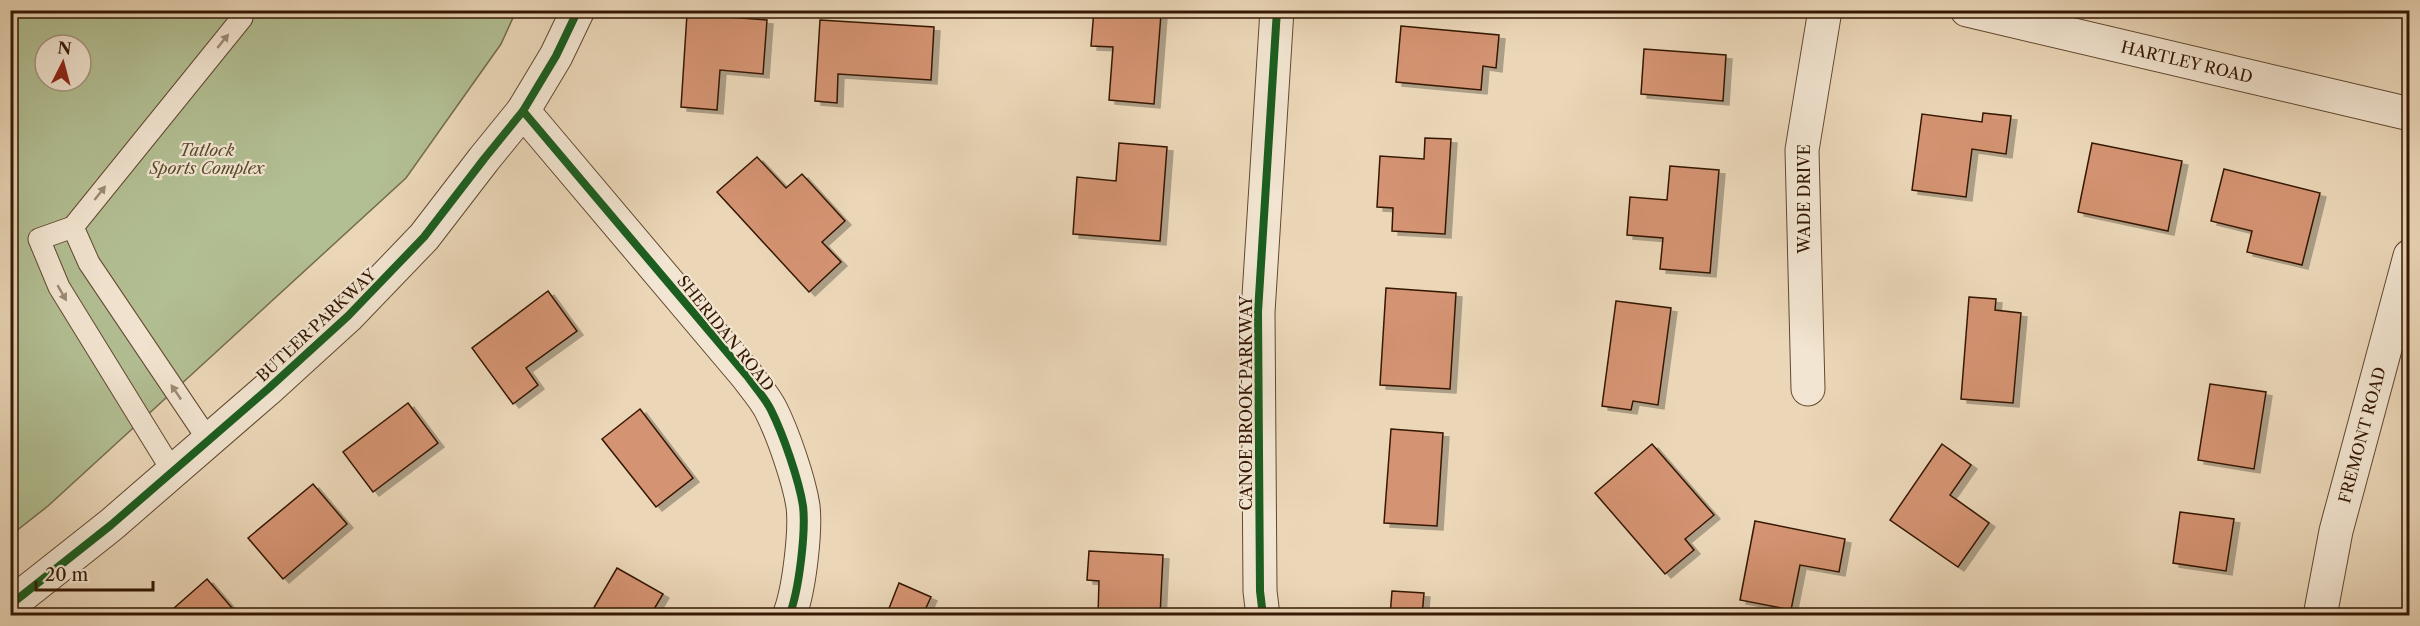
<svg xmlns="http://www.w3.org/2000/svg" width="2420" height="626" font-family="'Libre Caslon Text',serif">
  <style>
    .green { fill: #b2bf93; stroke: #746c4b; stroke-width: 1.5; fill-rule: evenodd }
    .building { fill: #d49372; stroke: #351803; stroke-width: 1.5; filter: url(#shadow) }
    .lines { fill: none; stroke-linecap: round; stroke-linejoin: round }
    .lane-casing { stroke: #624830; stroke-width: 23 }
    .street-casing { stroke: #624830; stroke-width: 35 }
    .lane { stroke: #f2e5d1; stroke-width: 21 }
    .street { stroke: #f2e5d1; stroke-width: 33 }
    .cycleway-casing { stroke: #f2e5d1; stroke-width: 11 }
    .cycleway { stroke: #1b5e20; stroke-width: 8 }
    .oneway { fill: #9d8974 }
    .labels { text-anchor: middle; dominant-baseline: central; stroke-width: 4.5; stroke-linejoin: round; paint-order: stroke }
    .street-label { font-size: 16px; fill: #351803; stroke: #f2e5d1 }
    .park-label { font-size: 16px; font-style: italic; fill: #5a4a2e; stroke: #f2e5d1 }
  </style>
  <defs>
    <filter id="shadow"><feDropShadow dx="6" dy="4" stdDeviation="0" flood-color="#0004"/></filter>
  </defs>
  <rect width="100%" height="100%" fill="#ebd7b8"/>
  <filter id="stains"><feTurbulence type="fractalNoise" baseFrequency=".00333" numOctaves="4"/><feColorMatrix values="0 0 0 0 .2 0 0 0 0 .09 0 0 0 0 .02 0 0 0 .5 -.17"/></filter>
  <radialGradient id="worn" r=".72"><stop offset=".6" stop-color="#630" stop-opacity="0"/><stop offset="1" stop-color="#630" stop-opacity=".3"/></radialGradient>
  <path class="green" d="M11,11H516L501,44L406,178L48,506L11,535ZM45,45H81V81H45Z"/>
  <g class="building">
    <polygon points="1094,10 1161,14 1154,104 1109,100 1113,47 1091,46"/>
    <polygon points="687,14 767,20 763,74 720,70 717,110 681,107"/>
    <polygon points="820,20 934,27 931,80 838,74 837,103 815,101"/>
    <polygon points="1401,26 1499,35 1496,68 1483,66 1481,90 1396,82"/>
    <polygon points="1644,49 1726,55 1723,101 1641,94"/>
    <polygon points="1983,113 2011,116 2006,154 1972,149 1966,197 1912,190 1922,114 1982,122"/>
    <polygon points="1425,138 1451,139 1445,234 1392,231 1393,208 1377,207 1380,156 1424,159"/>
    <polygon points="1119,143 1167,147 1160,241 1073,234 1077,177 1116,181"/>
    <polygon points="2092,143 2182,161 2168,231 2078,212"/>
    <polygon points="757,157 786,188 802,174 845,221 822,242 841,262 809,292 717,192"/>
    <polygon points="1670,166 1719,170 1710,273 1660,269 1663,238 1627,235 1630,197 1667,200"/>
    <polygon points="2224,169 2320,193 2302,265 2247,252 2252,231 2211,221"/>
    <polygon points="1386,288 1456,293 1450,389 1380,385"/>
    <polygon points="548,291 577,331 526,368 538,385 513,404 472,348"/>
    <polygon points="1969,297 1996,299 1995,310 2021,313 2013,403 1961,399"/>
    <polygon points="1616,301 1671,308 1658,405 1633,401 1631,410 1602,406"/>
    <polygon points="2210,384 2266,392 2254,469 2198,460"/>
    <polygon points="408,403 438,443 373,492 343,452"/>
    <polygon points="640,409 693,478 656,507 602,439"/>
    <polygon points="1391,429 1443,433 1437,526 1384,523"/>
    <polygon points="1652,444 1714,515 1685,539 1694,550 1665,574 1595,493"/>
    <polygon points="1942,444 1971,465 1950,495 1989,523 1958,567 1890,520"/>
    <polygon points="313,484 347,524 283,579 248,538"/>
    <polygon points="2180,512 2234,519 2226,571 2173,563"/>
    <polygon points="1755,521 1845,539 1839,572 1800,565 1791,610 1740,600"/>
    <polygon points="1089,551 1163,555 1160,616 1098,616 1099,581 1087,580"/>
    <polygon points="617,568 663,594 650,616 589,616"/>
    <polygon points="207,579 239,616 165,616"/>
    <polygon points="899,583 931,597 925,610 939,616 886,616"/>
    <polygon points="1392,591 1424,593 1422,616 1390,616"/>
  </g>
  <g class="lines">
    <defs>
      <g id="lane">
        <polyline points="73,227 89,263 209,441"/>
        <polyline points="173,472 59,287 39,239 73,227 242,18"/>
      </g>
      <g id="street">
        <path id="s1" d="M1967,10L2410,114"/>
        <path d="M523,111L747,376C755,387 765,398 771,410C783,434 799,480 803,506C806,531 799,592 789,616"/>
        <polyline points="1808,389 1802,150 1825,10"/>
        <polyline points="10,605 111,525 269,388 348,316 424,237 484,159 523,111 556,56 578,10"/>
        <polyline points="1263,616 1260,591 1258,312 1277,10"/>
        <path id="s2" d="M2320,616L2336,531L2410,256"/>
      </g>
    </defs>
    <use href="#lane" class="lane-casing"/>
    <use href="#street" class="street-casing"/>
    <use href="#lane" class="lane"/>
    <use href="#street" class="street"/>
    <defs>
      <g id="cycleway">
        <path d="M523,111L747,376C755,387 765,398 771,410C783,434 799,480 803,506C806,531 799,592 789,616"/>
        <polyline points="10,605 111,525 269,388 348,316 424,237 484,159 523,111 556,56 578,10"/>
        <polyline points="1263,616 1260,591 1258,312 1277,10"/>
      </g>
    </defs>
    <use href="#cycleway" class="cycleway-casing"/>
    <use href="#cycleway" class="cycleway"/>
  </g>
  <defs><path id="oneway-solid" d="M-6-.8H1V-3.2L6.5 0L1 3.2V.8H-6Z" transform="scale(1.5)"/></defs>
  <g class="oneway">
    <use href="#oneway-solid" transform="translate(223 41) rotate(-51)"/>
    <use href="#oneway-solid" transform="translate(100 193) rotate(-52)"/>
    <use href="#oneway-solid" transform="translate(62 293) rotate(60)"/>
    <use href="#oneway-solid" transform="translate(176 392) rotate(-124)"/>
  </g>
  <g class="labels">
    <g class="street-label">
      <text stroke="none"><textPath href="#s1" startOffset="226">HARTLEY ROAD</textPath></text>
      <text transform="translate(1804 199) rotate(-90)">WADE DRIVE</text>
      <text transform="translate(316 325) rotate(-43)">BUTLER PARKWAY</text>
      <text transform="translate(726 333) rotate(51)">SHERIDAN ROAD</text>
      <text transform="translate(1246 403) rotate(-90)">CANOE BROOK PARKWAY</text>
      <text stroke="none"><textPath href="#s2" startOffset="186">FREMONT ROAD</textPath></text>
    </g>
    <g class="park-label">
      <text x="207" y="150">Tatlock<tspan x="207" dy="18">Sports Complex</tspan></text>
    </g>
  </g>
  <rect width="2420" height="626" fill="none" stroke="#ebd7b8" stroke-width="36"/>
  <rect x="12" y="12" width="2396" height="602" fill="none" stroke="#351803" stroke-width="3"/>
  <rect x="18" y="18" width="2384" height="590" fill="none" stroke="#351803" stroke-width="1.5"/>
  <g transform="translate(63 63) rotate(6)"><circle r="28" fill="#f2e5d1" stroke="#a6937f" stroke-width="1.5"/>
  <path d="M0-4.5L10 22L0 15L-10 22Z" fill="#8f2418"/>
  <text y="-9" font-size="16" font-weight="bold" text-anchor="middle" fill="#351803">N</text>
  </g>
  <path d="M36 581v9h117v-9" fill="none" stroke="#351803" stroke-width="3"/>
  <text x="45" y="581" font-size="18" fill="#351803" stroke="#f2e5d1" stroke-width="4.5" paint-order="stroke">20 m</text>
  <rect width="100%" height="100%" filter="url(#stains)"/>
  <rect width="100%" height="100%" fill="url(#worn)"/>
</svg>
